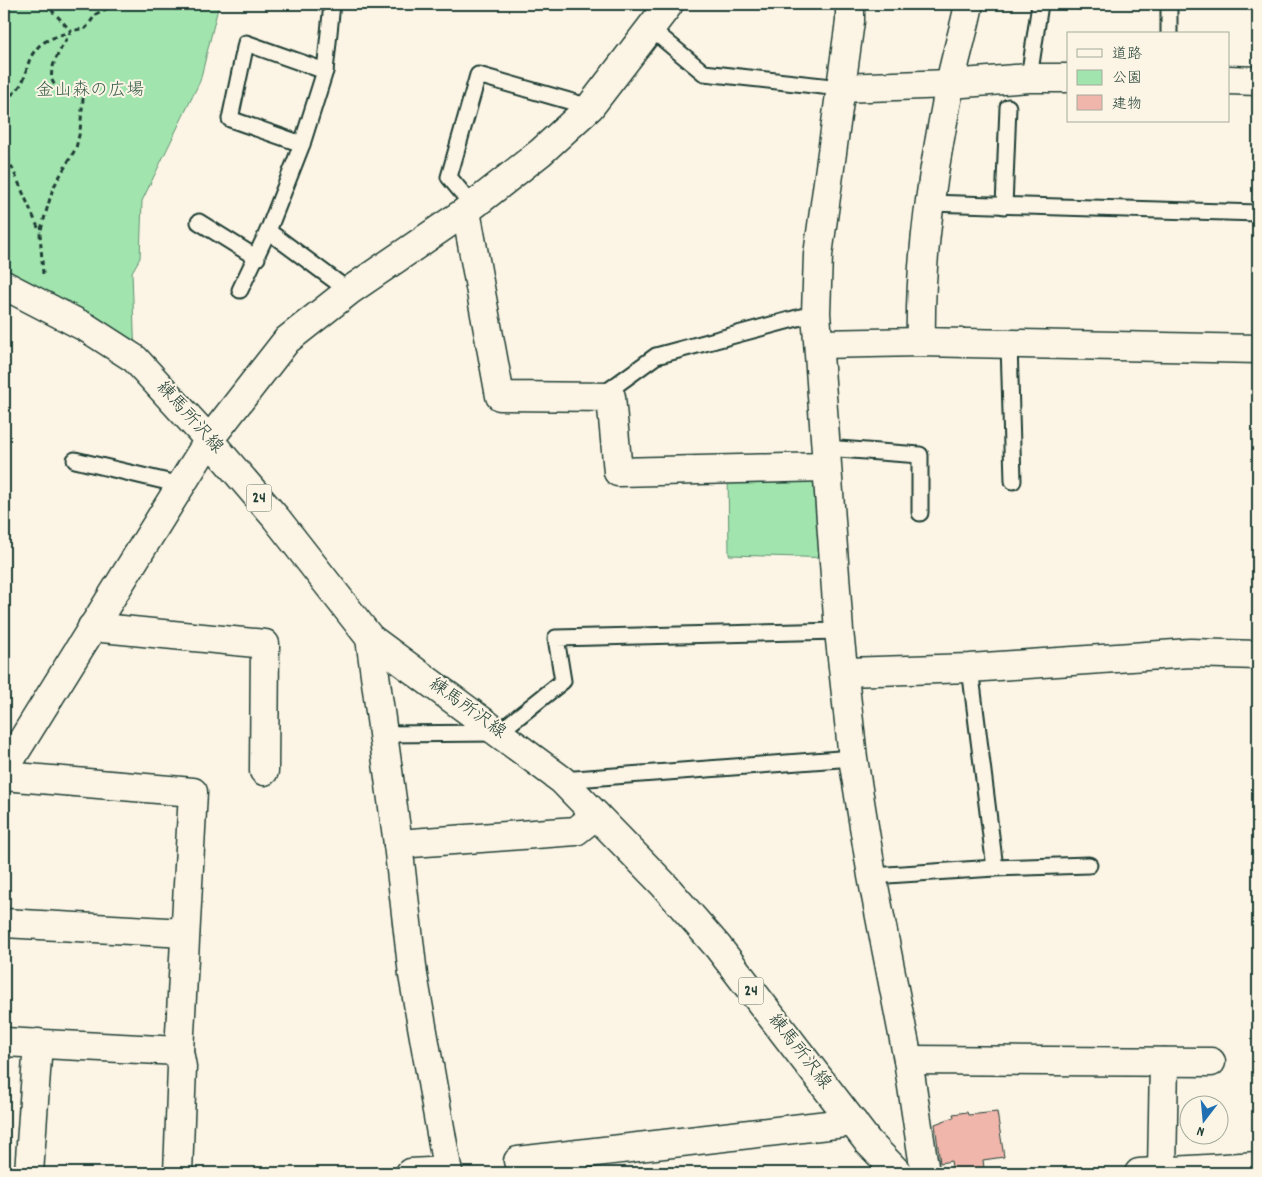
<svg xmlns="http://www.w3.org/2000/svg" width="1262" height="1177" font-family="Dekko,'Klee One',sans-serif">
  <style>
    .green { fill: #a2e4ae; stroke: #609071 }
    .building { fill: #f0b5ab; stroke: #1f3d34 }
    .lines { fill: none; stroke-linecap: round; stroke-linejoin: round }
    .service-casing { stroke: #1f3d34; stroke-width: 19 }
    .minor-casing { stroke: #1f3d34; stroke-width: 31 }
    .primary-casing { stroke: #1f3d34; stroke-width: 31 }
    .path { stroke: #1f3d34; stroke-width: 3; stroke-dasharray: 5 4; stroke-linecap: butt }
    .service { stroke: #fcf5e5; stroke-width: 15 }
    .minor { stroke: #fcf5e5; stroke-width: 28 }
    .primary { stroke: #fcf5e5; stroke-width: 28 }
    .labels { text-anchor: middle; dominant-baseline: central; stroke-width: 4; stroke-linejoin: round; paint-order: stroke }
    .shield { fill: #fcf5e5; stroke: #617469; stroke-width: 1 }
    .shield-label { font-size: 16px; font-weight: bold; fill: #1f3d34 }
    .park-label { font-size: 18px; fill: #395e4c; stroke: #fcf5e5 }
    .street-label { font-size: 18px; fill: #1f3d34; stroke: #fcf5e5 }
  </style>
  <rect width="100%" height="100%" fill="#fcf5e5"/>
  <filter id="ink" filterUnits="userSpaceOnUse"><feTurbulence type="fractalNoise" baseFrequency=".02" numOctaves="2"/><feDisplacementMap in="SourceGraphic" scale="10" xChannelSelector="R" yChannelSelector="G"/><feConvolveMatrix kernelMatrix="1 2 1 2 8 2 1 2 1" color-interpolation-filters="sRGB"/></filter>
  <g filter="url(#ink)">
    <g class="green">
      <polygon points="4,4 219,4 200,81 142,201 140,258 132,272 135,359 4,285"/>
      <polygon points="728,468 829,471 836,558 729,555"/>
    </g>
    <g class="building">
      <polygon points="967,1112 968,1115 997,1112 1004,1157 983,1160 984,1168 974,1169 975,1173 953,1173 951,1161 940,1163 935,1124 954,1117 953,1114"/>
      <polygon points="842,1171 842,1173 769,1173"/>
    </g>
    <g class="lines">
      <defs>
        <g id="service">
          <polyline points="332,4 325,71 302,144 268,231 349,291"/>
          <polyline points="650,28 704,73 841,88"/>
          <polyline points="1169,34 1169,4"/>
          <polyline points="1029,78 1040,4"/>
          <polyline points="302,144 230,119 246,43 325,71"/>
          <polyline points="929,203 1258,213"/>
          <polyline points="473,206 449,177 478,75 590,107"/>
          <polyline points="1004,206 1008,107"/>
          <polyline points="199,222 257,258"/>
          <polyline points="240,290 268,231"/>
          <polyline points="1009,344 1013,481"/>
          <polyline points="601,396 656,356 816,313"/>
          <polyline points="825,448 920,455 920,513"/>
          <polyline points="75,460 181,485"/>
          <polyline points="970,668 995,868"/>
          <polyline points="384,734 498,733 563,681 556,638 839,631"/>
          <polyline points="562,780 853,758"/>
          <polyline points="872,876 995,868 1089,865"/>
        </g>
        <g id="minor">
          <polyline points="850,4 850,21 818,255 816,313 839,631 853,758 872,876 908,1060 925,1173"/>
          <polyline points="1228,80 1258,81"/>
          <polyline points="841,88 950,84 1029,78 1068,78"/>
          <polyline points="466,211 500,396 611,397 618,472 826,467"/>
          <path d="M921,342C919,256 933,170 950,85C955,58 964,31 969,4"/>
          <polyline points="819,344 921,342 1258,349"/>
          <polyline points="92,627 265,644 264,771"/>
          <polyline points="370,638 398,844 413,975 448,1173"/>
          <polyline points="846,672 970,668 1190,653 1258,655"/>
          <polyline points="4,770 209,440 287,340 349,291 466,211 541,152 590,107 669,4"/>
          <polyline points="4,776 193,792 179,1051"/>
          <polyline points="398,844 576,831 596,815"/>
          <polyline points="4,923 185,933"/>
          <polyline points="4,1042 179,1051 182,1067 178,1173"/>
          <polyline points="908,1060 1211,1062"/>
          <polyline points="518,1161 853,1122"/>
          <polyline points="1162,1171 1164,1062"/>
          <polyline points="29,1173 38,1043"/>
          <polyline points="410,1173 448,1171"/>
          <polyline points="1139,1173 1258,1166"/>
        </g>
        <polyline id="primary" points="4,285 87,328 135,359 209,440 276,518 370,638 562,780 664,885 718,947 868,1142 898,1173"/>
      </defs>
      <use href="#service" class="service-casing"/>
      <use href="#minor" class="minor-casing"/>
      <use href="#primary" class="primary-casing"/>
      <g class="path">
        <path d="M4,100C35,81 19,66 39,46C46,39 62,35 71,31L46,4"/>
        <polyline points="4,149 40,232"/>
        <path d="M43,274L40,233L53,188L76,148L80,131L83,99C75,94 62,92 55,85C43,73 65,43 71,31L86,28L96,14L116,4"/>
      </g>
      <use href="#service" class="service"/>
      <use href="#minor" class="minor"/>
      <use href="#primary" class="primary"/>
    </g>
  </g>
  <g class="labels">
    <g class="shield">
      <rect x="246.5" y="484.5" width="25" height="27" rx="4"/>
      <rect x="738.5" y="977.5" width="25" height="27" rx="4"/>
    </g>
    <g class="shield-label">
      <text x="259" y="498">24</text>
      <text x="751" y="991">24</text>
    </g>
    <g class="park-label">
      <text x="90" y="91">金山森の広場</text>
    </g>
    <g class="street-label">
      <text transform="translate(189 418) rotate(48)">練馬所沢線</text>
      <text transform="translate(467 709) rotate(36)">練馬所沢線</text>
      <text transform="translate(799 1052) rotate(52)">練馬所沢線</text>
    </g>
  </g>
  <rect width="1262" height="1177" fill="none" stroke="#fcf5e5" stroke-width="20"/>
  <rect x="10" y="10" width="1242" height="1157" fill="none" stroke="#1f3d34" stroke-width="2" filter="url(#ink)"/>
  <rect x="1067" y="32" width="162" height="90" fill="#fcf5e5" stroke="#a4ab9e"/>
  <rect x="1077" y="49" width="25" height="8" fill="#fcf5e5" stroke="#a4ab9e"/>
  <text x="1112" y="58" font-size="15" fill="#1f3d34">道路</text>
  <rect x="1077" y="70" width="25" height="15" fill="#a2e4ae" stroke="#a4ab9e"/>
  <text x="1112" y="82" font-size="15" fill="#1f3d34">公園</text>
  <rect x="1077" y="95" width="25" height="15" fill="#f0b5ab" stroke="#a4ab9e"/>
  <text x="1112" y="108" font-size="15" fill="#1f3d34">建物</text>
  <g transform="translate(1204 1120) rotate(196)"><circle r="24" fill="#fcf5e5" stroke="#a4ab9e"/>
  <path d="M0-4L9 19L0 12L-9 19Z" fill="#1f6fb2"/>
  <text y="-8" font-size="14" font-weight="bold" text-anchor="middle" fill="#1f3d34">N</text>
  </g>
</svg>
